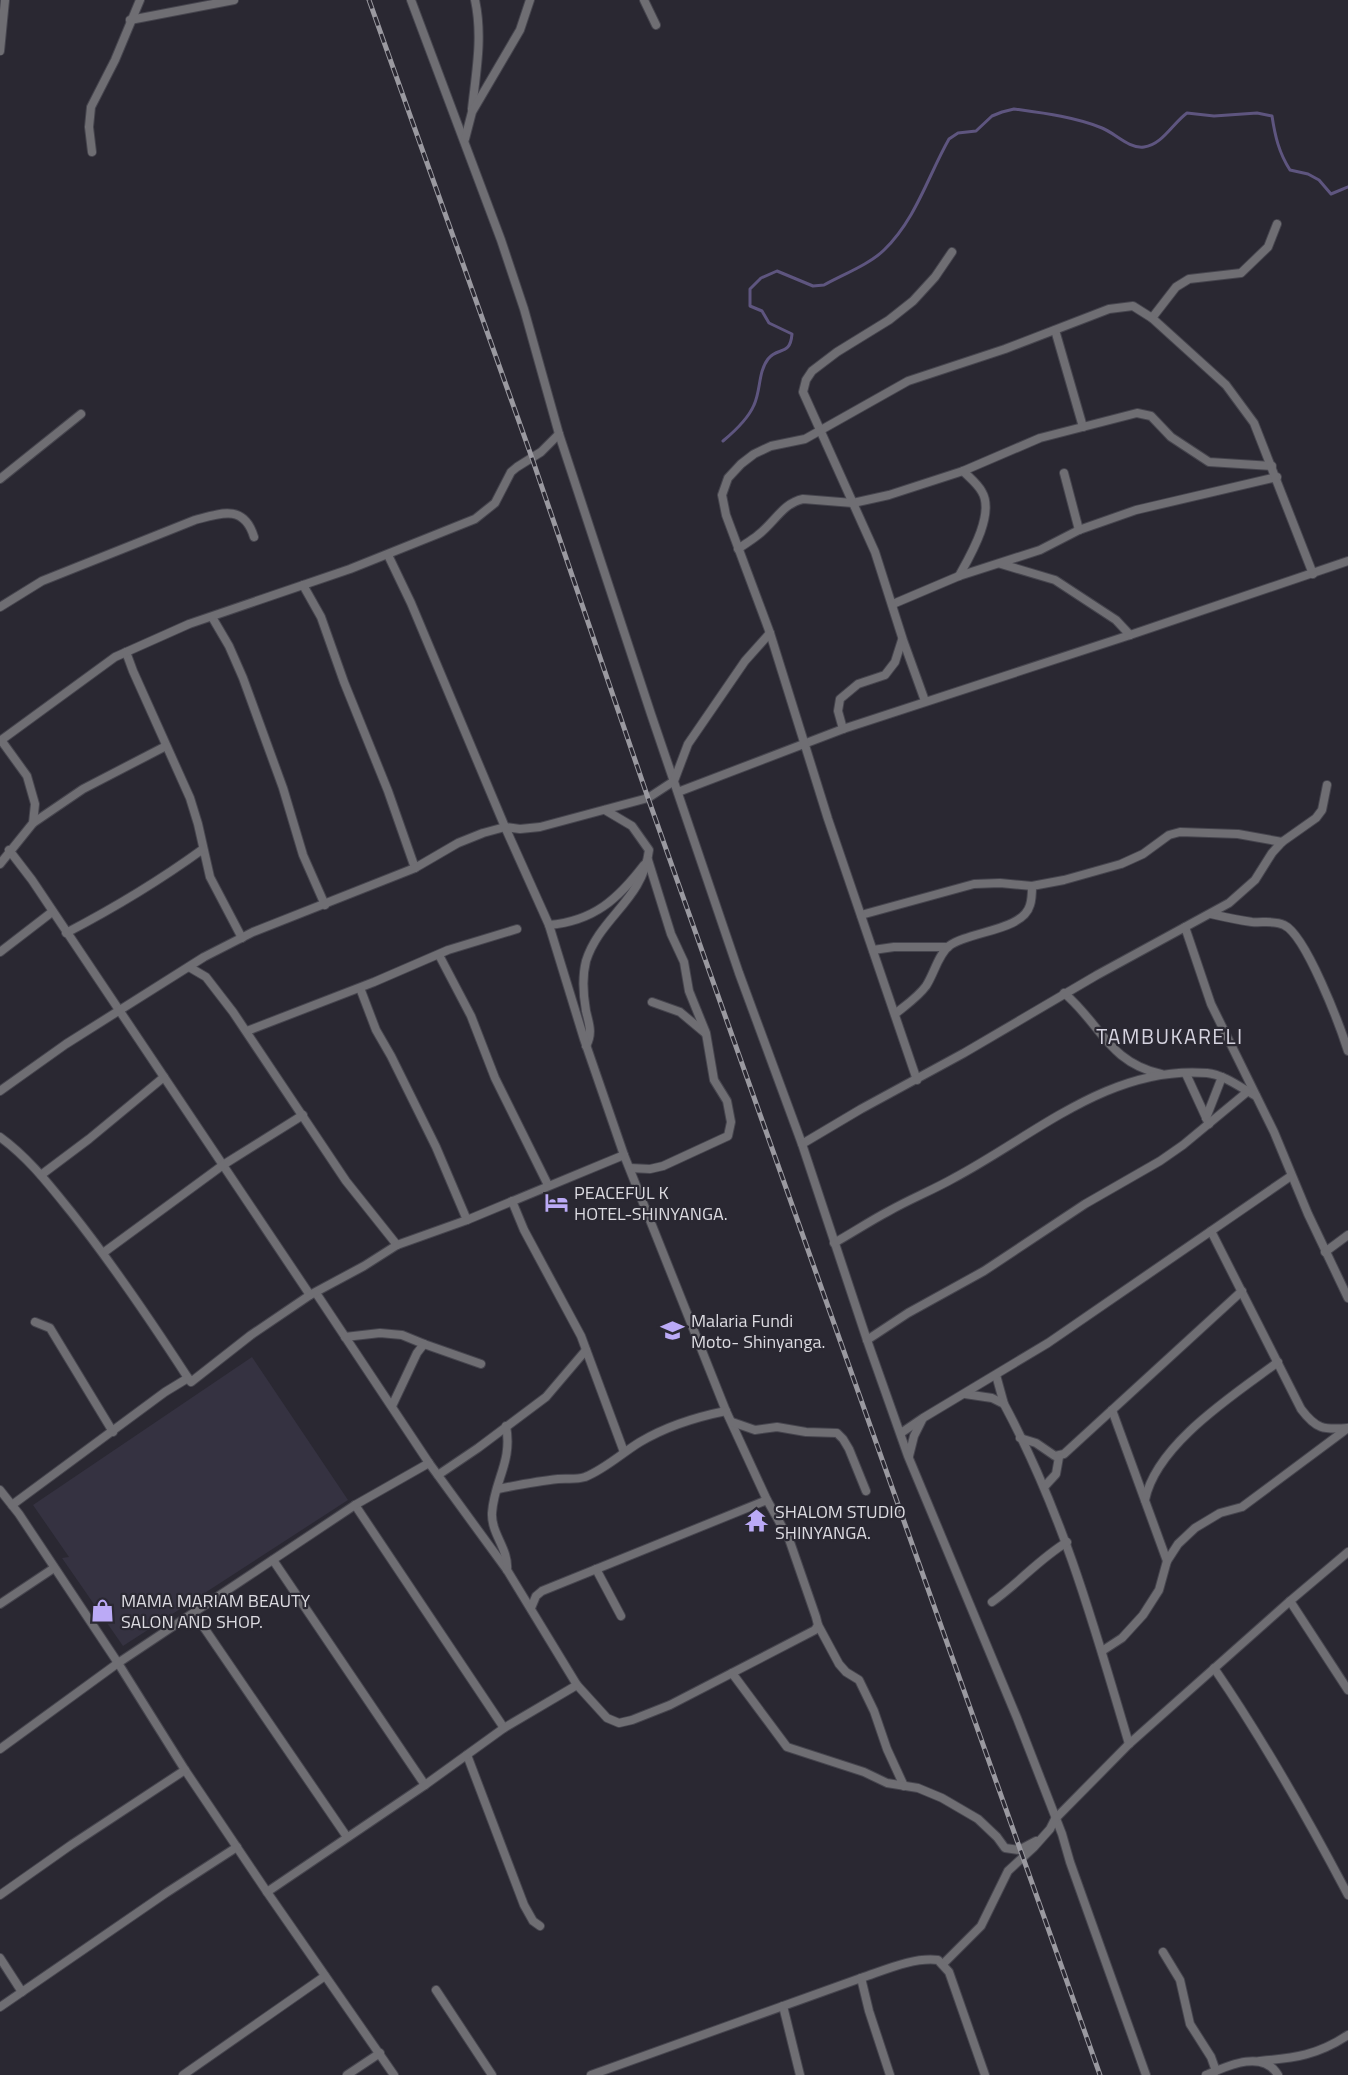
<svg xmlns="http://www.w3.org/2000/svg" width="1348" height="2075" font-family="'Titillium Web',sans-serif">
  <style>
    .built { fill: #353241 }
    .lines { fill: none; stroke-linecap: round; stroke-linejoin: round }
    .stream { stroke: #5e557f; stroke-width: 3 }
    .street-casing { stroke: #46454e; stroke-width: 10 }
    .street { stroke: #6f6e73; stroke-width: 8 }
    .rail-casing { stroke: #9a99a0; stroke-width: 5 }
    .rail { stroke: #2a2832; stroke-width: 3; stroke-dasharray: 9; stroke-linecap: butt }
    .labels { text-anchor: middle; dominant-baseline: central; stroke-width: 4.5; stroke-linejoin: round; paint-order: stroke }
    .poi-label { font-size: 18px; fill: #dcdbe1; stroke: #2a2832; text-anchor: start }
    .quarter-label { font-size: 21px; letter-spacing: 1.5px; fill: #d5d3df; stroke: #2a2832 }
  </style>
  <rect width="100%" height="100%" fill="#2a2832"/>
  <polygon class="built" points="252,1357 348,1500 123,1646 62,1558 69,1557 33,1505"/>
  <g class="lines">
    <path class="stream" d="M723,441C735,431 748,419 754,405C761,390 758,372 768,359C778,346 790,357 792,334L769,323L762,311L750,306V289L761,278L777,271L813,286L824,285C842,275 870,264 884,250C916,219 928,176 949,139L958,133L976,131L992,116L1002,112L1014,109C1043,113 1075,117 1102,128C1115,133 1129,149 1144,147C1162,145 1173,123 1187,113L1214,116L1257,113L1272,116C1275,136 1279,153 1290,170L1308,174L1319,180L1331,194L1348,187"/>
    <defs>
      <g id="street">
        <polyline points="411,0 501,240 524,309 559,434 651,714 739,973 802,1144 867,1340 908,1456 1017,1718 1062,1834 1070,1862 1146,2075"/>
        <polyline points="644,0 656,25"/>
        <polyline points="130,20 234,0"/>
        <polyline points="0,51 5,0"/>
        <path d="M472,109C476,72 483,37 475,0"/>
        <polyline points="465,139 472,112 520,30 530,0"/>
        <polyline points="92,152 89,127 91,107 115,60 140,0"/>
        <polyline points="1152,318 1176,287 1189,279 1241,273 1268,247 1277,224"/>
        <polyline points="1055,330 1083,427"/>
        <polyline points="1064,473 1079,530"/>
        <polyline points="0,479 81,414"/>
        <path d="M738,549C745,544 752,540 758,535C774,523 783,503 803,499L853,503L889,495L963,471L1040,438L1137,413L1151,416L1171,437L1209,462L1272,466"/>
        <polyline points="1001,564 1055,580 1116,620 1130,635"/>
        <path d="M959,576C970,556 995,514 982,492C978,484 969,477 963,471"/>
        <polyline points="303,585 321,617 344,682 388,791 415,868"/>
        <polyline points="893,604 959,576 1040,550 1079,530 1136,510 1277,477"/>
        <path d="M0,607L42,581L195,520C221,513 244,504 254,537"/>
        <polyline points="212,617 229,646 243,678 283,788 303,855 325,905"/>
        <polyline points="126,652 133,671 190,798 198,824 210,877 242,938"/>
        <polyline points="925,701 903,640 875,552 803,392 806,380 812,371 837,352 889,320 913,301 935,277 952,252"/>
        <polyline points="843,729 838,711 840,699 858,684 885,675 895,662 902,640"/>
        <polyline points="0,741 115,657 189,624 350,569 475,519 495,503 511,472 517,467 541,452 559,434"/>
        <polyline points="678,792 843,729 1130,635 1348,561"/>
        <polyline points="33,823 83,789 166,746"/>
        <polyline points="9,850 32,880 310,1295"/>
        <polyline points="0,864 33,823 35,804 27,776 1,740"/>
        <path d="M1211,914C1224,917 1238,920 1252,922C1262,923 1274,920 1284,925C1306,935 1340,1026 1348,1051"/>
        <polyline points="861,915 974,884 1000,883 1032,886 1064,880 1121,864 1143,854 1169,835 1180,832 1238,834 1282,842"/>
        <path d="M549,925C594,921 618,899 644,865"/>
        <polyline points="1185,927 1211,1004 1274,1132 1308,1214 1348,1298"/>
        <path d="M66,933C114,908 159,881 203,849"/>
        <polyline points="873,950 894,947 948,947"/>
        <polyline points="0,952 52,912"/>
        <polyline points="439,955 471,1016 495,1078 548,1185"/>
        <polyline points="189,967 206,977 233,1012 346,1181 397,1245"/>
        <polyline points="360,988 376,1030 391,1056 436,1147 467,1220"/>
        <path d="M1064,993C1101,1024 1108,1062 1161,1074"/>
        <polyline points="652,1002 680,1012 705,1033"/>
        <path d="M895,1014C906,1005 918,997 926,986C934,974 938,955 949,946C969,931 1023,931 1030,905C1032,899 1032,892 1032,886"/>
        <polyline points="247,1031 374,982 448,950 517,929"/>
        <path d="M586,1046C593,1033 589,1024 586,1011C583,994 582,977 586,961C600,917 643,900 649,850L632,826L605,810"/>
        <polyline points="1186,1074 1209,1124"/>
        <polyline points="917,1080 828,819 770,633 726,515 722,495 728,478 741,464 754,454 771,446 805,439 908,381 1005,349 1109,309 1133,306 1152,318 1226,385 1254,423 1313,574"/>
        <polyline points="0,1091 66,1044 204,957 253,932 415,868 458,843 483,833 505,827 520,829 540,827 648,798 674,781 688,744 745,661 770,633"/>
        <polyline points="1206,1118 1222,1077"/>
        <path d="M0,1137C29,1158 50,1186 72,1213C114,1266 151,1321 188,1378"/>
        <polyline points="802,1144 861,1109 964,1053 1097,975 1229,903 1255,880 1272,853 1282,842 1316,818 1322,810 1327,785"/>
        <polyline points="630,1168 650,1169 663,1166 728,1136 731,1122 727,1101 714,1080 706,1033 689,991 684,962 671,934 648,860"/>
        <polyline points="41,1175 89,1139 164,1077"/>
        <polyline points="512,1201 524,1230 581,1336 624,1452"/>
        <path d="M1211,1231L1301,1409C1316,1429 1323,1430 1348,1428"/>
        <path d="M834,1243C852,1233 870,1221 889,1211C910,1199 933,1190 954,1178C1035,1135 1110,1065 1207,1073C1225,1075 1241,1088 1256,1096"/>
        <polyline points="1325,1252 1348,1235"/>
        <polyline points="103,1253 223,1165 303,1115"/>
        <polyline points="316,1293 429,1463 507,1570 577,1685 607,1718 619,1723 632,1720 670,1705 815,1630 818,1625 816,1617 789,1539 767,1500 726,1411 624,1155 584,1039 549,925 505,827 411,603 388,555"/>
        <polyline points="35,1322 50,1328 113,1432"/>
        <polyline points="345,1337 380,1333 402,1335 424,1344 481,1364"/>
        <polyline points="867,1340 908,1313 984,1271 1085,1204 1160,1161 1183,1145 1247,1092"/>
        <polyline points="996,1375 1004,1404"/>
        <path d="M965,1394L992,1398L1004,1404C1063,1514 1094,1625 1129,1744"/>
        <polyline points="392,1406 417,1353 424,1344"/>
        <polyline points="1112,1410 1167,1561"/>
        <polyline points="732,1422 755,1430 777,1427 806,1432 837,1433 843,1439 849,1449 866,1491"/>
        <path d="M506,1426C513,1462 494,1480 492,1513C491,1534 509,1549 507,1570"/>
        <polyline points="901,1433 923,1418 1048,1343 1291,1176"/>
        <polyline points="1020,1438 1036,1443 1055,1456 1064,1454 1242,1291"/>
        <polyline points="909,1456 914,1436 922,1420"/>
        <polyline points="438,1475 478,1448 546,1397 586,1350"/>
        <polyline points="1045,1486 1056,1474 1059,1457"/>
        <path d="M498,1489C518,1485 538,1481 558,1479C567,1478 575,1480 585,1477C605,1469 622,1453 640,1442C667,1426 696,1417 726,1411"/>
        <polyline points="0,1490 19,1514 118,1663 185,1770 267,1892 394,2075"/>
        <path d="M1145,1500C1156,1444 1235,1394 1278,1362"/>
        <polyline points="12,1505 165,1392 188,1378 191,1382 251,1335 310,1295 364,1266 397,1245 467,1220 624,1155"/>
        <polyline points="355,1505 504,1728"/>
        <polyline points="273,1560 425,1785"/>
        <polyline points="596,1569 621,1616"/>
        <polyline points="1290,1601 1348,1690"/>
        <path d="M992,1602C1019,1583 1039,1559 1067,1542"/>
        <polyline points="0,1604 54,1568"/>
        <polyline points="531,1608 536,1596 542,1591 767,1500"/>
        <polyline points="194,1613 347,1837"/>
        <polyline points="818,1625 839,1664 846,1672 859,1680 874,1711 887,1749 904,1786"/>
        <polyline points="1102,1651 1122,1638 1143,1615 1159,1590 1167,1561 1178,1544 1195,1528 1220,1513 1242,1507 1348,1428"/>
        <path d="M1214,1668C1264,1741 1307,1817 1348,1895"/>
        <polyline points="732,1673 787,1747 864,1772 887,1783 918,1788 942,1798 978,1819 997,1837 1005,1848 1019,1850 1036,1841"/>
        <polyline points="0,1749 118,1663 355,1505 429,1463"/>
        <polyline points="467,1755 524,1905 533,1921 540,1926"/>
        <polyline points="267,1892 425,1785 504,1728 577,1685"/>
        <polyline points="0,1895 71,1845 185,1770"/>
        <polyline points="1163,1952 1180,1980 1190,2024 1211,2057 1216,2071"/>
        <polyline points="0,1958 22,1992"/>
        <polyline points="943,1964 981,1926 1008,1871 1034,1847 1050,1829 1055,1819 1129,1744 1290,1601 1348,1552"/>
        <polyline points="861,1978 869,2011 890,2075"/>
        <polyline points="436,1990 492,2075"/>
        <polyline points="783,2006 800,2075"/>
        <polyline points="0,2007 166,1893 237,1847"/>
        <path d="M1260,2061C1295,2058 1318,2055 1348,2035"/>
        <polyline points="183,2075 325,1976"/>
        <polyline points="347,2075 380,2053"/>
        <path d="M591,2075L861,1978C885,1970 913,1957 938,1960L949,1972L985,2075"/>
        <path d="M1206,2075C1227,2066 1263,2049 1278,2075"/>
      </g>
    </defs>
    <use href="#street" class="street-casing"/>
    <use href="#street" class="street"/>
    <defs>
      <polyline id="rail" points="369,0 532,458 648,798 1100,2075"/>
    </defs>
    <use href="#rail" class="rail-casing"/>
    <use href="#rail" class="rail"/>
  </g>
  <defs>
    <symbol id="hotel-bare" viewBox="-9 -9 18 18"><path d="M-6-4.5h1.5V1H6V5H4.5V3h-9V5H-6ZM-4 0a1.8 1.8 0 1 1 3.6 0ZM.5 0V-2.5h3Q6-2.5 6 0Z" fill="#bbaaf6" stroke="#2a2832" stroke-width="2.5" paint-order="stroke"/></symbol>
    <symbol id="school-bare" viewBox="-9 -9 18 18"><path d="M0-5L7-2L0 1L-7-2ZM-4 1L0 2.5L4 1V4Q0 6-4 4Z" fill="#bbaaf6" stroke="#2a2832" stroke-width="2.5" paint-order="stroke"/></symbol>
    <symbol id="temple-bare" viewBox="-9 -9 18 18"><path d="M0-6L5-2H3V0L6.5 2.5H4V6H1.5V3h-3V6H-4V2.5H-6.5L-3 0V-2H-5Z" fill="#bbaaf6" stroke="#2a2832" stroke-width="2.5" paint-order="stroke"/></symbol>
    <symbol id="shop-bare" viewBox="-9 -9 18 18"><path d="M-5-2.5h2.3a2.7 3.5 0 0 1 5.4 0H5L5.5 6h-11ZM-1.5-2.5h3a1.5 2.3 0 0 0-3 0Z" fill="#bbaaf6" stroke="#2a2832" stroke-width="2.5" paint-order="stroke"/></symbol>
  </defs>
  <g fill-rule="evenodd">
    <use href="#hotel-bare" x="540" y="1186" width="33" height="33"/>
    <use href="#school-bare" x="656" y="1314" width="33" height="33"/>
    <use href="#temple-bare" x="740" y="1504" width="33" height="33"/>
    <use href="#shop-bare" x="86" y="1594" width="33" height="33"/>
  </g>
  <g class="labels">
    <g class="poi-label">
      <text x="574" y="1192">PEACEFUL K<tspan x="574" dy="21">HOTEL-SHINYANGA.</tspan></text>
      <text x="691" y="1320">Malaria Fundi<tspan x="691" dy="21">Moto- Shinyanga.</tspan></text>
      <text x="775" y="1511">SHALOM STUDIO<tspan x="775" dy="21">SHINYANGA.</tspan></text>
      <text x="121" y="1600">MAMA MARIAM BEAUTY<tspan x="121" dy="21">SALON AND SHOP.</tspan></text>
    </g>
    <g class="quarter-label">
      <text x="1170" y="1036">TAMBUKARELI</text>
    </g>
  </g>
</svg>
